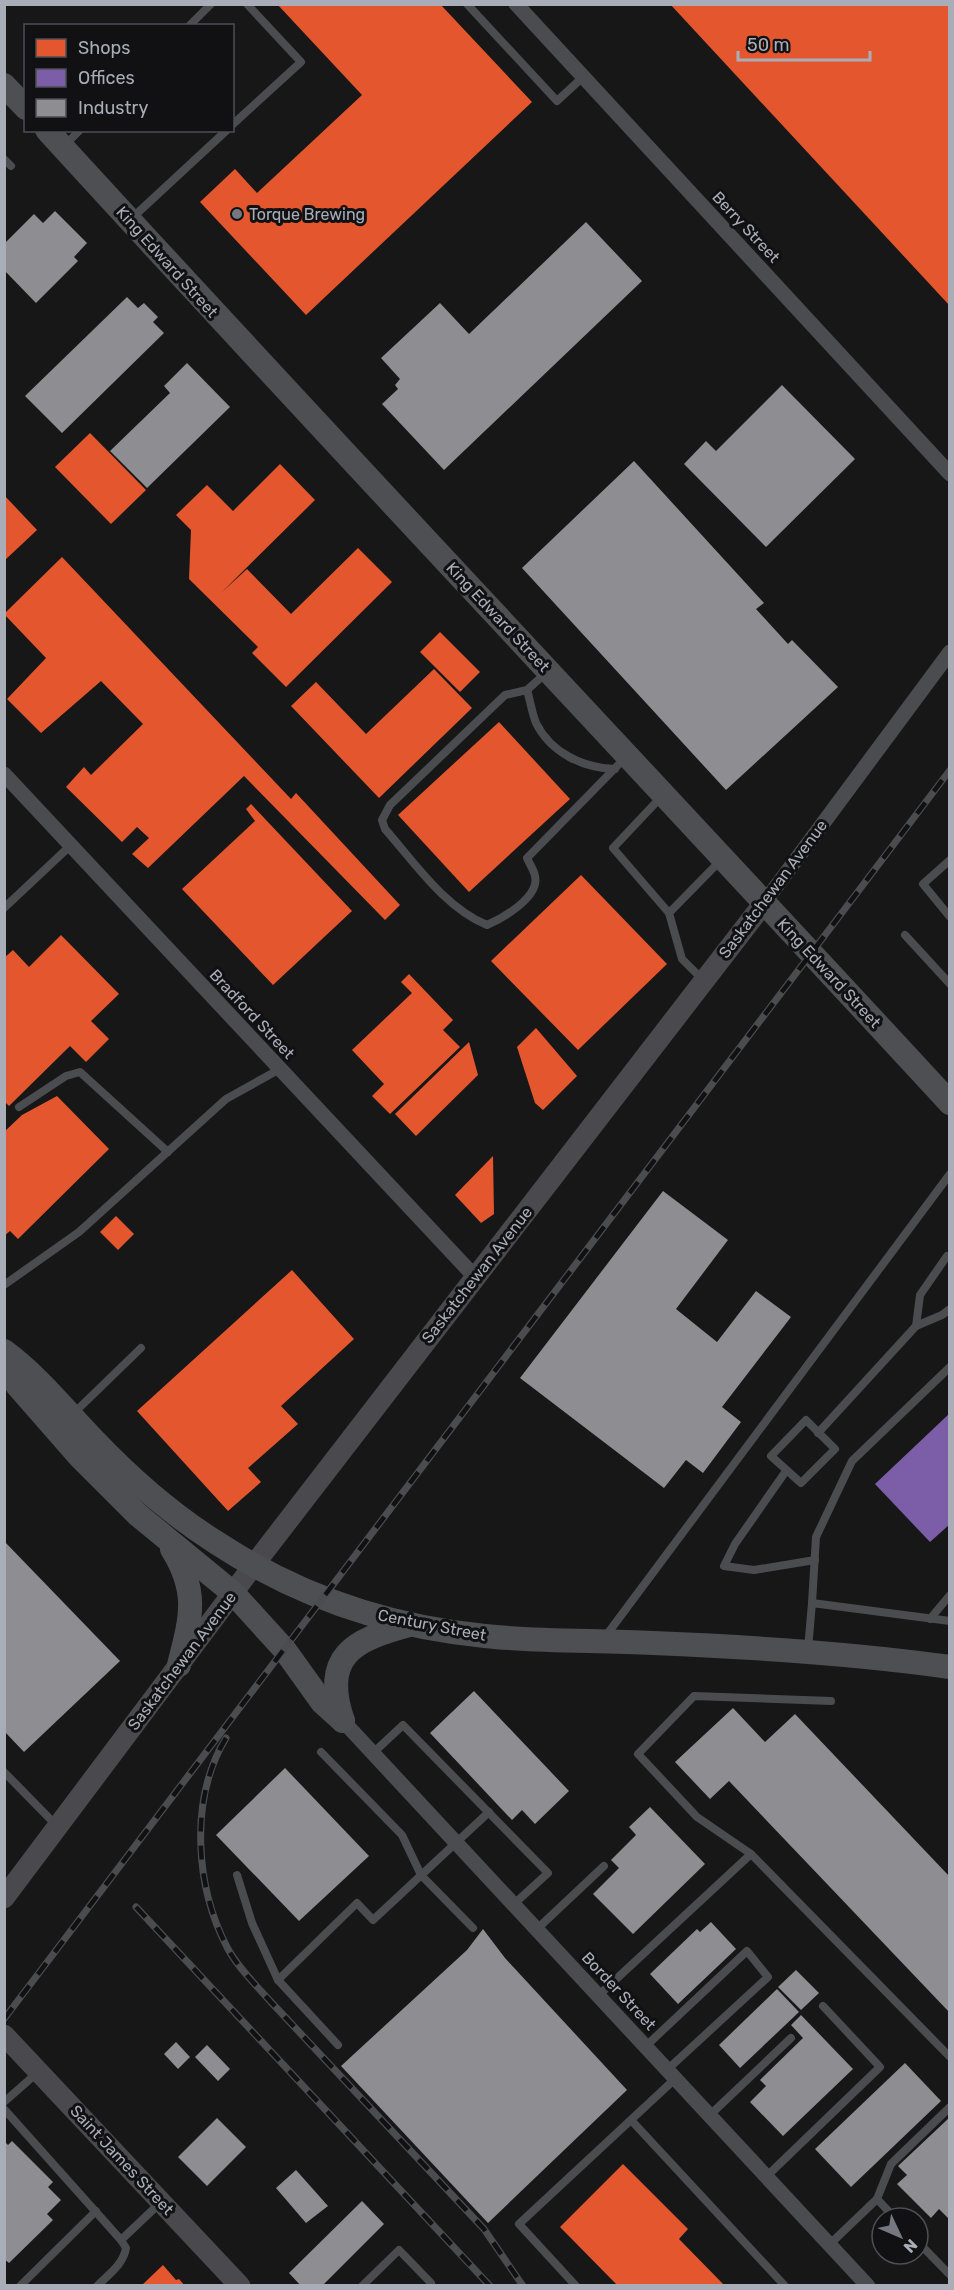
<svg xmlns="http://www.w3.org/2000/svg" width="954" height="2290" font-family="Rubik,sans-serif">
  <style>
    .shops { fill: #e4572e }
    .offices { fill: #7b5ea7 }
    .industry { fill: #8d8d92 }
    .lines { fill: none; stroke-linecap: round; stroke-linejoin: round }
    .lane { stroke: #4b4c50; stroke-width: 8 }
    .street { stroke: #4b4c50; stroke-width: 15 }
    .secondary { stroke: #4a4a4e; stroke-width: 21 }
    .primary { stroke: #4d4f52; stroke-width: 24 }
    .rail-casing { stroke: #4b4c4f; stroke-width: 7 }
    .rail { stroke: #111113; stroke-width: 4.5; stroke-dasharray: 14; stroke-linecap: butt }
    .poi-dot { fill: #757880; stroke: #111113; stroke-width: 2 }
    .labels { text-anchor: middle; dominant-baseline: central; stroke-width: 6; stroke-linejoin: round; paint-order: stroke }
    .poi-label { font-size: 16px; fill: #a8adb8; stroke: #111113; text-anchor: start }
    .street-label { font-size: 16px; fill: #a8adb8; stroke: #111113 }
  </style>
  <rect width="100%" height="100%" fill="#171717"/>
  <g class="shops">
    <polygon points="277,4 440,4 532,102 306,315 200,202 235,169 257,193 362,95"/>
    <polygon points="670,4 950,4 950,306"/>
    <polygon points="90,433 146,490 111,524 55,467"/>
    <polygon points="280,464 315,500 221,593 247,569 291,614 358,548 392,582 286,687 252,653 258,647 189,579 191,530 176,515 207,485 233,511"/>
    <polygon points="4,495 37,530 4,561"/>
    <polygon points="62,557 291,799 296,793 400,905 385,920 244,776 148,868 132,854 149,838 137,827 122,842 66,787 84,767 91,775 143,724 101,681 41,733 7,699 46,658 4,614"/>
    <polygon points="440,632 480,672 460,692 420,652"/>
    <polygon points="434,669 472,708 379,798 291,706 316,682 366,734"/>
    <polygon points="499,722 570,799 469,892 398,815"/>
    <polygon points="251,804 352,911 273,985 182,889 255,821 246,809"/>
    <polygon points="581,875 667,964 578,1050 491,961"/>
    <polygon points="61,935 119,994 91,1021 109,1039 86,1062 70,1046 9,1106 4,1101 4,958 13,950 29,967"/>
    <polygon points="409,974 453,1020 443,1030 460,1047 390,1114 372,1096 384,1084 352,1050 412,993 401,982"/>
    <polygon points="536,1028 577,1076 543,1110 535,1103 517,1047"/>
    <polygon points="469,1042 478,1075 416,1136 395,1114"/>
    <polygon points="57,1096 109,1149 18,1239 10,1231 4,1236 4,1132 22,1115"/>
    <polygon points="493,1156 494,1214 481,1223 455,1195"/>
    <polygon points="116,1216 134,1234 118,1250 100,1232"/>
    <polygon points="292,1270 354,1339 281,1406 298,1424 248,1468 261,1482 228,1511 137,1411"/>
    <polygon points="623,2164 688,2229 679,2239 725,2286 618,2286 560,2227"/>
    <polygon points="163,2265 176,2280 179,2279 185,2286 141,2286"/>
  </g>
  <polygon class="offices" points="950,1413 950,1524 930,1542 875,1484"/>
  <g class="industry">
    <polygon points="55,211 87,243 74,257 78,261 36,303 4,270 4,244 34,214 43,223"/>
    <polygon points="586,222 642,281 444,470 382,404 398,389 395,385 400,379 381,358 440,303 469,334"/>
    <polygon points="127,297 138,308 144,303 158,317 153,322 164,333 62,433 25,396"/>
    <polygon points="187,363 230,407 147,488 110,451 170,393 164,386"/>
    <polygon points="782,385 855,459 766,547 684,464 706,441 716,451"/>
    <polygon points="634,461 764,603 756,609 788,644 792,640 838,687 726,790 522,568"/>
    <polygon points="663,1191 728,1240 676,1309 717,1342 756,1291 791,1317 722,1407 741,1422 703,1473 686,1460 664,1488 520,1378"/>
    <polygon points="4,1541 120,1661 24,1752 4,1731"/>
    <polygon points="474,1691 569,1791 535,1824 522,1810 512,1820 430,1733"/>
    <polygon points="733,1708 765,1742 795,1714 950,1877 950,2013 729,1781 710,1799 675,1762"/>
    <polygon points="285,1768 369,1856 299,1921 216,1835"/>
    <polygon points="650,1807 705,1864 633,1934 593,1894 619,1868 611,1860 636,1835 629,1827"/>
    <polygon points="711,1922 736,1949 678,2004 650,1974 697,1929 700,1932"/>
    <polygon points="483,1929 505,1958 627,2090 488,2223 341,2066 467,1950"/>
    <polygon points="796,1970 819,1993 801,2010 778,1987"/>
    <polygon points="777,1989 799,2012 740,2068 719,2045"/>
    <polygon points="801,2015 853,2069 783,2136 750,2102 766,2086 760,2080 803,2038 791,2025"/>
    <polygon points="176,2042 190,2057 178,2069 164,2054"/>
    <polygon points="207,2045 230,2069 218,2081 195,2057"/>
    <polygon points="905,2063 941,2101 851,2187 815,2149"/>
    <polygon points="950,2117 950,2220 939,2209 931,2218 897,2184 907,2175 898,2166"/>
    <polygon points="217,2118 246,2147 207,2186 178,2157"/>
    <polygon points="4,2141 8,2145 12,2141 53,2182 48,2187 61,2200 47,2214 53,2220 9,2263 4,2259"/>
    <polygon points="296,2170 328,2206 306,2223 276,2188"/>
    <polygon points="362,2201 384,2224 322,2286 301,2286 289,2273"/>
  </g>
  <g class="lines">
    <g class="lane">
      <polyline points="467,4 557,101 583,77"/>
      <polyline points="189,26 211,4"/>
      <polyline points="232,125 301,62 247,4"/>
      <polyline points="66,144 80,130"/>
      <polyline points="4,159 11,166"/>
      <polyline points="131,219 227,130"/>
      <path d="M546,673L527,690L505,695L390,805L382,820L385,829C414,862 445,908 487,925C503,918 540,897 535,876C534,870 529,863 527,858L625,758"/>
      <path d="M527,690C530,700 532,713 536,723C551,753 583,768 615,769"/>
      <polyline points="662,796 613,848 669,913 720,861"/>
      <polyline points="950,860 923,884 950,917"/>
      <polyline points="4,908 70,846"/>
      <polyline points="669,913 682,959 702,979"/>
      <polyline points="905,935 950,984"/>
      <polyline points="19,1107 66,1076 80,1072 168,1152"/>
      <polyline points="4,1285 79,1232 226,1099 280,1069"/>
      <polyline points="916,1326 920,1295 947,1256 950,1258"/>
      <polyline points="74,1413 141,1348"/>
      <polygon points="806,1420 835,1449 801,1483 771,1456"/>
      <polyline points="818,1433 916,1326 942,1315 950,1309"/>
      <polyline points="786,1471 735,1544 724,1566 754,1570 815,1560"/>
      <polyline points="812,1603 816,1537 852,1461 950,1367"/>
      <polyline points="930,1619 950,1595"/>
      <polyline points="605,1637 950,1174"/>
      <polyline points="808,1649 812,1603 950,1621"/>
      <polyline points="831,1701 694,1696 638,1754 697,1817 751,1854 950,2057"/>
      <polyline points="321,1752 402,1835 421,1875 473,1928"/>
      <polyline points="373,1753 403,1725 548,1873 514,1904"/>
      <polyline points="4,1772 56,1825"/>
      <polyline points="237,1875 252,1923 278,1980 357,1903 373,1920 489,1812"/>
      <polyline points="537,1929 604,1866"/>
      <polyline points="278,1980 338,2045"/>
      <polyline points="599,1995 751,1854"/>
      <polyline points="646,2046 747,1951 768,1977 668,2069"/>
      <polyline points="4,2102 37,2073"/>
      <polyline points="4,2109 121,2240"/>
      <polyline points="710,2115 791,2038"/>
      <polyline points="631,2120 785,2286"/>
      <polyline points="767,2176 880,2067 823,2006"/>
      <polyline points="877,2199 891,2164 950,2107"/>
      <polyline points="918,2242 950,2275"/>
      <polyline points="830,2244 877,2199 895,2218"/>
      <polyline points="20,2286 96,2211"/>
      <path d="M97,2286C109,2274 123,2265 126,2248L121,2240L160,2203"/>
      <polyline points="362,2286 399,2250 431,2283"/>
      <polyline points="576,2286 519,2224 676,2078"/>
    </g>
    <g class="street">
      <polyline points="516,4 950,474"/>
      <polyline points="4,774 475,1277"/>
      <polyline points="764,903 950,652"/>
      <polyline points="343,1721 868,2286"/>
    </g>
    <g class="secondary">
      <polyline points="4,1898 253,1566 764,903"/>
      <polyline points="4,2035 240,2286"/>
    </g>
    <g class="primary">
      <polyline points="4,85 26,108"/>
      <path d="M47,130C346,457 650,778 950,1103"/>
      <path d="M4,1351C38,1376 64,1409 93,1439C130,1478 171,1514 217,1543C298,1596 389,1627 485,1636C541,1642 597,1640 653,1643C752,1647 851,1653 950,1667"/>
      <polyline points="4,1363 17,1385 80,1457 138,1515 233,1593 284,1649 322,1702 343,1721"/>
      <path d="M172,1549C199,1592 191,1618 179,1665"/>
      <path d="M343,1721C321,1657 352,1640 410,1625"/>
    </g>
    <defs>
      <g id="rail">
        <path d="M226,1738C189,1799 195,1887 228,1949C239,1969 256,1985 271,2002L484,2229L523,2286"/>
        <polyline points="136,1907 490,2286"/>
        <polyline points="4,2019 950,770"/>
      </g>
    </defs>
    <use href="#rail" class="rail-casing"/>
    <use href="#rail" class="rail"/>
  </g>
  <circle class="poi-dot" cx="237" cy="214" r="6"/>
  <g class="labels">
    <g class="poi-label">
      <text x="249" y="214">Torque Brewing</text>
    </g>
    <g class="street-label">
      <text transform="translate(746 227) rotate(47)">Berry Street</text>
      <text transform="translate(167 262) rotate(48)">King Edward Street</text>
      <text transform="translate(498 617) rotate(47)">King Edward Street</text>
      <text transform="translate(773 889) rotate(-53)">Saskatchewan Avenue</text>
      <text transform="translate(829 973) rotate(47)">King Edward Street</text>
      <text transform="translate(252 1014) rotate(47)">Bradford Street</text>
      <text transform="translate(477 1275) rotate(-52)">Saskatchewan Avenue</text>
      <text transform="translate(432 1625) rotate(11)">Century Street</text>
      <text transform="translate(182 1661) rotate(-53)">Saskatchewan Avenue</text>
      <text transform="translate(619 1991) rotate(47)">Border Street</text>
      <text transform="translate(122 2160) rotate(47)">Saint James Street</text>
    </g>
  </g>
  <rect width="954" height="2290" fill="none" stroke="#a8adb8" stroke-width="12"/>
  <rect x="24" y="24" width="210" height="108" fill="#111113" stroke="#4d4f55" stroke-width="1.5"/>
  <rect x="36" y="39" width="30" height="18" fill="#e4572e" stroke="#4d4f55" stroke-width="1.5"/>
  <text x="78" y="54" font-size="18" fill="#a8adb8">Shops</text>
  <rect x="36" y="69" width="30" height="18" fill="#7b5ea7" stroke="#4d4f55" stroke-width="1.5"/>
  <text x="78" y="84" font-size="18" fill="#a8adb8">Offices</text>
  <rect x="36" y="99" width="30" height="18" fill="#8d8d92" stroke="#4d4f55" stroke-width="1.5"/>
  <text x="78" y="114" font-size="18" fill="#a8adb8">Industry</text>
  <g transform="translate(900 2236) rotate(134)"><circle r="28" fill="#111113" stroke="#4d4f55" stroke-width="1.5"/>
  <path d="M0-4.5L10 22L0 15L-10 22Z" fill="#757880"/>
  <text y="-9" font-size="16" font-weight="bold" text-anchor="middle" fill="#a8adb8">N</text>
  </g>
  <path d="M738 51v9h132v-9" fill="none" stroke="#a8adb8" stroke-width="3"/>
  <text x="747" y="51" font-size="18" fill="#a8adb8" stroke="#111113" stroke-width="4.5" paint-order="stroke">50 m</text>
</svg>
